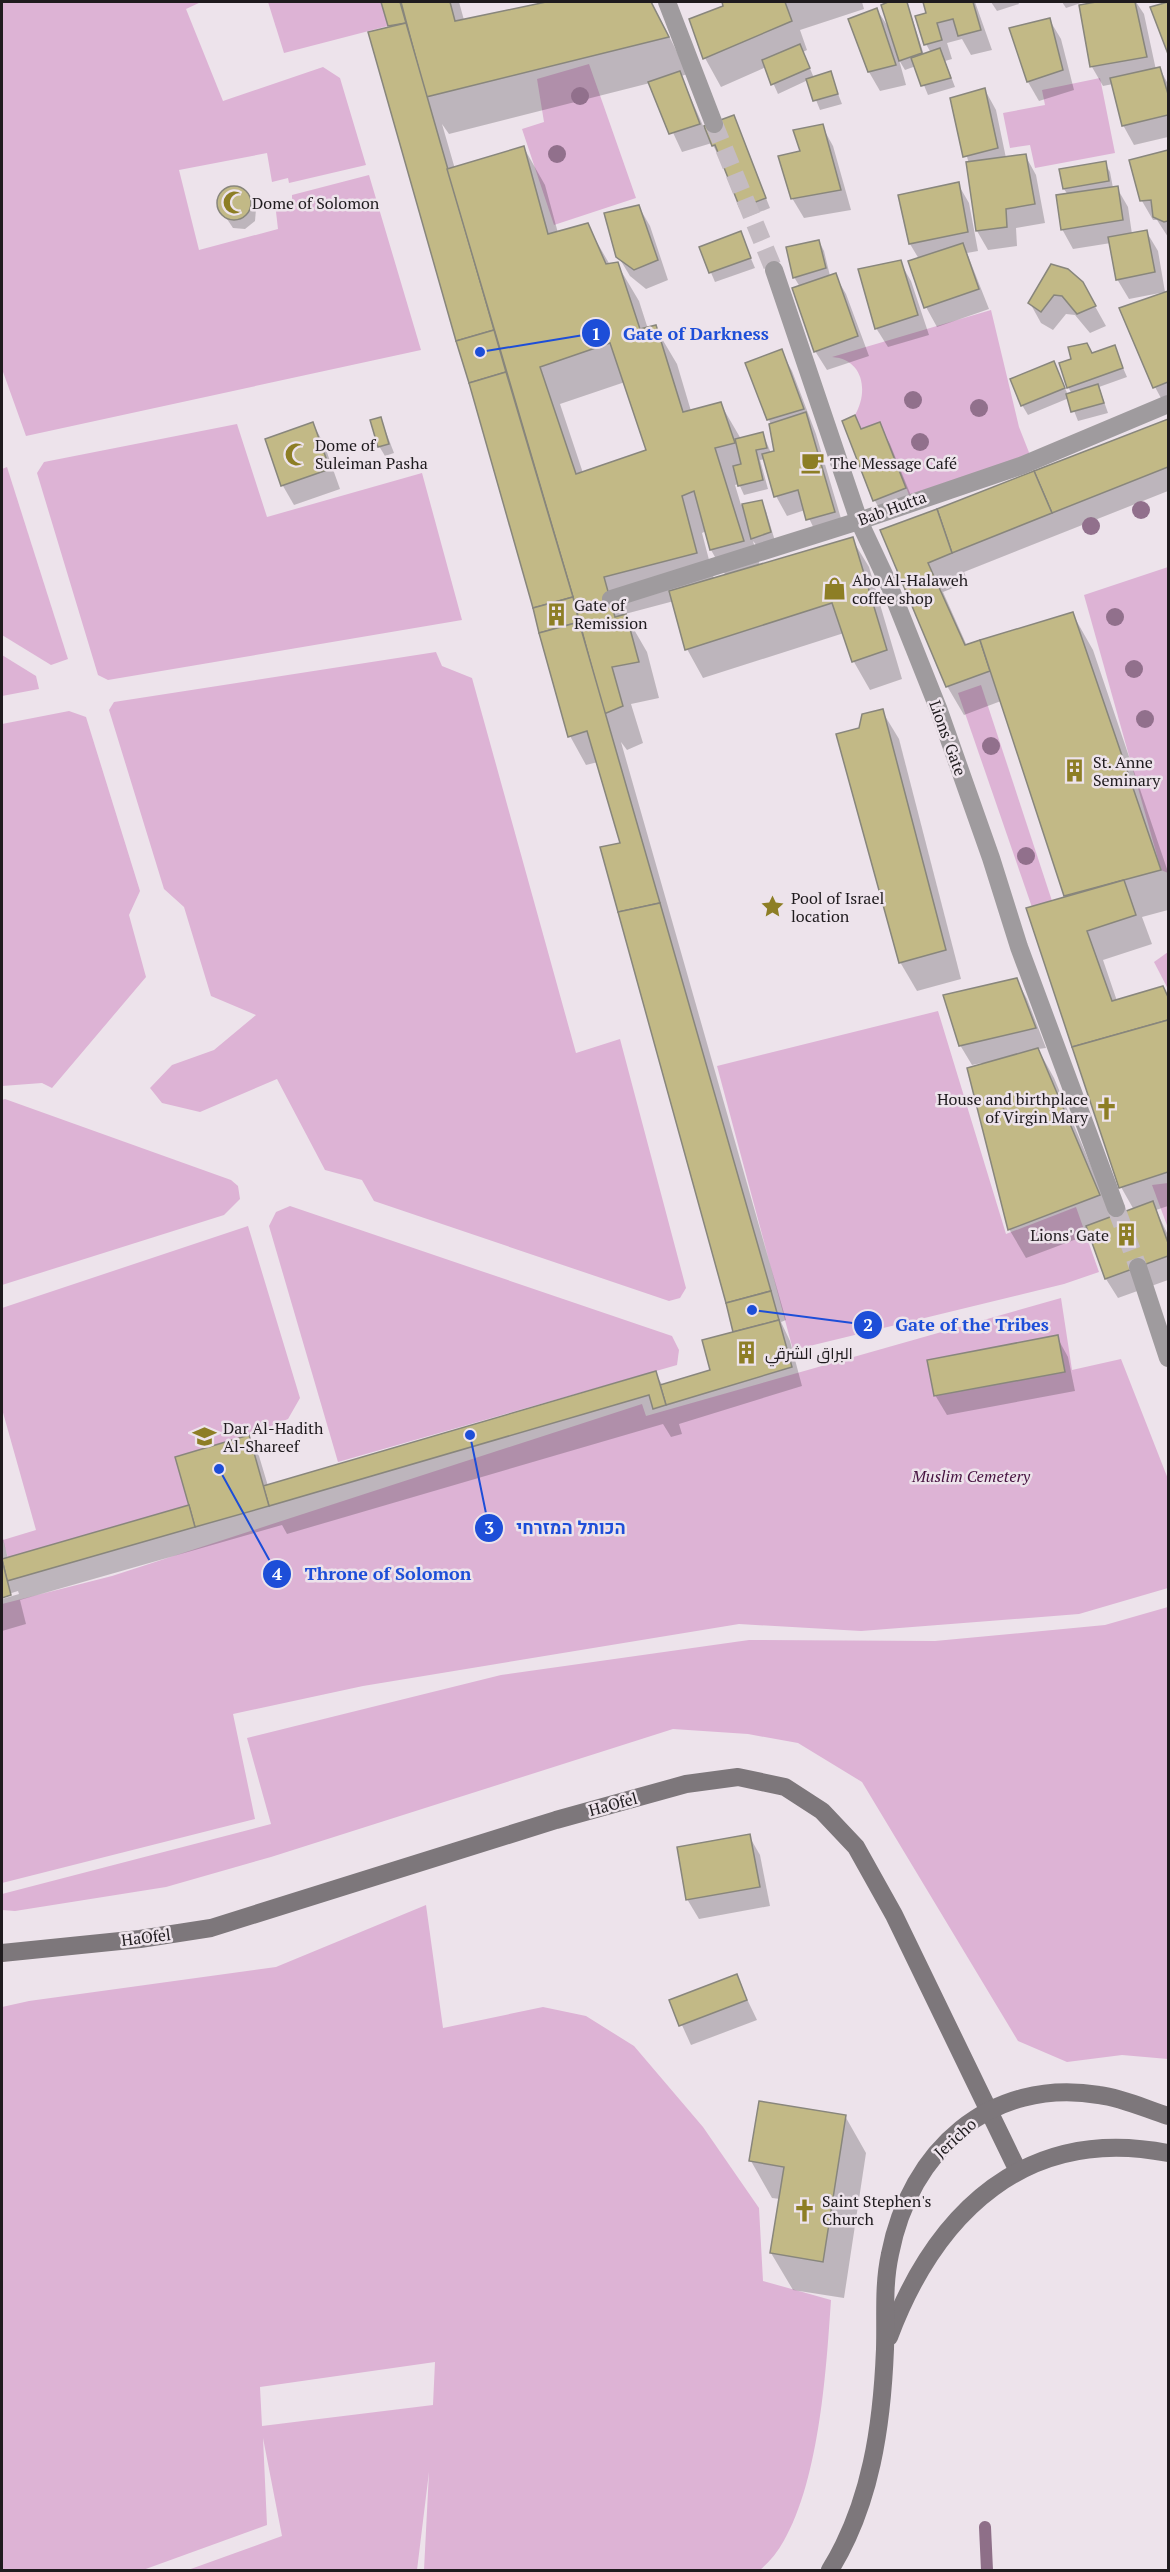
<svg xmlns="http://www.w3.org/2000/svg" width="1170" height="2572" font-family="'PT Serif',Cairo,Heebo,serif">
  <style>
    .green { fill: #ddb3d5; fill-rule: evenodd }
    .shadow { fill: #0003; fill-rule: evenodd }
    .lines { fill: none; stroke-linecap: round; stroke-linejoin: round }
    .stream { stroke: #8e6f88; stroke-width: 12 }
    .building { fill: #c2b986; stroke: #88867c; stroke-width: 1.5; fill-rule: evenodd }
    .street-tunnel { stroke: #c4bbc2; stroke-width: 18; stroke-dasharray: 18 9; stroke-linecap: butt }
    .street { stroke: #9f9b9e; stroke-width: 18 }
    .secondary { stroke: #7d777b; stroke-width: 18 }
    .tree { fill: #91708c }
    .labels { text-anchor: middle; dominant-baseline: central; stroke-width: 5; stroke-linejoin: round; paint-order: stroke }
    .poi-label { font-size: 16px; fill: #1f1b1e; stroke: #ede3eb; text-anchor: start }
    .street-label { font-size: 16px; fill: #1f1b1e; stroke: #ede3eb }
    .park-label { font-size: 16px; font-style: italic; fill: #45113f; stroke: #ede3eb }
    .leader { fill: none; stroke: #1d4ed8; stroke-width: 2 }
    .callout-dot { fill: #1d4ed8; stroke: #ede3eb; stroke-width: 2 }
    .mark-label { font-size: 18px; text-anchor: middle; font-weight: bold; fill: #fff }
    .callout-label { font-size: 18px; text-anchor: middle; font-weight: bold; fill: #1d4ed8; stroke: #ede3eb; stroke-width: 5; stroke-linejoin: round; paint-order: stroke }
  </style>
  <rect width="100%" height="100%" fill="#ede3eb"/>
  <g class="green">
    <polygon points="2,2 201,2 186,9 223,101 323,67 340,78 366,165 289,183 288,178 272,182 267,153 179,170 199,250 278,229 275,203 292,199 292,195 369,175 421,350 26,436 2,369"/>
    <polygon points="268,2 381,2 388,26 284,53"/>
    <polygon points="589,64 636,198 554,225 522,129 544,122 537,79"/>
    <polygon points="1100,78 1115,153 1035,168 1030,145 1010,148 1003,113 1045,105 1042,90"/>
    <path d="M991,310L1019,427L1030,455L909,495L880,423L861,429L855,415C869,391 863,359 832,357Z"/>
    <polygon points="237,424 267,517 422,473 462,620 108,680 98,675 37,473 44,462"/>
    <polygon points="7,467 68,659 51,665 2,635 2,469"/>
    <polygon points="1168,567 1168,873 1161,870 1084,595"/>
    <polygon points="436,652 442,666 472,678 576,1053 620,1039 686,1288 680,1298 669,1301 374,1201 362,1180 325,1170 277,1079 200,1112 162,1103 150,1088 172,1065 214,1050 256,1015 211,996 184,907 164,889 109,710 114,702"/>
    <polygon points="2,655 36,676 39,689 2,696"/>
    <polygon points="981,685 1054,907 1034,913 958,693"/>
    <polygon points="69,711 86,717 140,891 129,915 146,977 52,1088 42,1083 2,1086 2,724"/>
    <polygon points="1168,952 1168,989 1154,962"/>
    <polygon points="938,1011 1006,1234 1076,1207 1099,1272 1064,1284 793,1350 717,1066"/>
    <polygon points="5,1099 231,1180 238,1186 240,1199 224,1215 2,1285 2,1100"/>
    <polygon points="1168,1183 1168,1228 1152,1185"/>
    <polygon points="290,1206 672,1336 679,1350 677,1365 338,1462 269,1226 276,1212"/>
    <polygon points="248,1226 300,1398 288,1419 249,1435 175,1457 195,1527 14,1579 3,1540 36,1530 2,1409 2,1308"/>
    <polygon points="1061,1298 1072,1370 1121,1359 1168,1479 1168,1588 1079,1614 861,1631 739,1624 363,1686 233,1714 255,1819 2,1883 2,1604 112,1576 642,1404 646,1416"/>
    <polygon points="1168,1607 1168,2059 1122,2055 1067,2062 1018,2041 862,1782 798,1743 748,1734 673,1729 271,1857 166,1887 15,1911 2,1910 2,1894 271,1824 247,1738 501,1675 749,1640 935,1641 1105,1625"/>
    <path d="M426,1905L443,2028L543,2007L586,2016L634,2046L703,2127L759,2208L763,2281L831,2300C826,2372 818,2523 760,2570H424L429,2472L417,2570H188L282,2536L263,2438L267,2525L143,2570H2V2007L29,2001L276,1967ZM435,2362L433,2405L262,2426L260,2387Z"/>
  </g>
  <g class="shadow">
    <path d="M383,2H459L464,20L554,2H652L688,74L681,76L704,128L733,117L770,208L747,217L721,154L718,155L712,143L682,152L650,83L449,134L442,124L455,169L524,148L545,185L558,233L587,225L610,265L617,264L639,301L648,329L655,327L677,364L691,411L720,403L741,439L763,434L771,453L776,452L771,425L747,363L781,351L792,371L816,434L845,532L819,539L805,510L787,516L776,496L765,459L760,460L768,489L744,495L739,484L735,485L741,505L761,501L766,511L775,541L758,547L753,541L760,566L852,539L869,567L902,679L870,690L854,662L844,633L703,678L687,649L674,601L625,614L647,652L659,698L631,704L643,743L627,750L621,742L786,1320L781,1322L790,1341L802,1386L679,1424L682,1434L671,1437L663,1424L287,1534L282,1525L20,1600L26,1624L2,1631V1599L19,1594L18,1591L2,1596V1534L8,1559L191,1506L248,1437L259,1456L268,1486L655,1373L663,1386L712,1371L735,1333L621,844L598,762L586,765L570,736ZM625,382L648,450L583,473L560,404ZM706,531L711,550L726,576L714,579L702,533Z"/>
    <polygon points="723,2 862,2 864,9 800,30 807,50 803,52 814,78 830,73 842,104 820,110 808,80 778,94 766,67 721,87 705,58 725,7"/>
    <polygon points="891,2 907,2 924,55 931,53 926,44 928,14 925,3 975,2 992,50 971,55 962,39 947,43 952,59 945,61 955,87 928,95 916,66 905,70 899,60 906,85 880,91 869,72 877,10 891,31 883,6"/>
    <polygon points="991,2 1018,2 1019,4 997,11"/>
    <polygon points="1062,2 1084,2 1066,8"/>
    <polygon points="1102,2 1136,2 1144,14 1156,70 1160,69 1168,84 1168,137 1134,145 1123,125 1113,84 1103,86 1092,67 1080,7"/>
    <polygon points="1168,2 1168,50 1152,8"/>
    <polygon points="1049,19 1061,39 1074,90 1039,101 1028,82 1011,29"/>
    <polygon points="985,90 996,110 1006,158 1025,155 1036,175 1045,223 1016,228 1017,246 988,250 977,231 969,164 951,99"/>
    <polygon points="822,126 833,146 851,210 804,218 792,198 802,152"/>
    <polygon points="1168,152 1168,237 1157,220 1153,220 1142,201 1131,161"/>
    <polygon points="1105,163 1110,172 1113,188 1117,188 1128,207 1132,234 1146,231 1158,251 1165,292 1129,299 1117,279 1111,243 1073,249 1062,229 1068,195 1064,189"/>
    <polygon points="958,184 969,203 978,251 967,253 989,309 937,327 926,307 910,262 919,259 910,244"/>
    <polygon points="229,187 242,188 256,209 255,221 245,229 233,228 219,207 220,195"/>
    <polygon points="639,207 650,226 668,280 646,289 630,276 618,256"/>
    <polygon points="740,233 755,268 715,282 700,247"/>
    <polygon points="819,241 824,251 830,276 835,275 846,294 869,356 827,370 815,351 800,287 794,277"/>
    <polygon points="900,262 911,281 929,335 888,347 876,328"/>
    <polygon points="1082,283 1106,326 1090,333 1075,315 1066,314 1053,330 1041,323 1030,303"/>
    <polygon points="1168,293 1168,411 1155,387 1121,309"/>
    <polygon points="1114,347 1127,377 1099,387 1108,413 1078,421 1069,398 1028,415 1022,405 1058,372 1068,395 1072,394 1068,387 1092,354"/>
    <polygon points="855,417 862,430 879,424 890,444 916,508 886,520 875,501 844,422"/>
    <polygon points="381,419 394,453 385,456 379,446"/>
    <polygon points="1168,421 1168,491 964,572 968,582 943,592 967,646 1072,613 1093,650 1168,872 1168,910 1142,917 1152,944 1103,960 1117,1001 1162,988 1168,998 1168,1206 1156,1210 1168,1235 1168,1280 1118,1298 1106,1279 1090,1234 1026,1258 1009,1229 982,1063 972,1065 960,1045 1016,979 1027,999 1046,1048 1038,1049 1054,1078 1113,1218 1134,1210 1121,1187 1067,898 1001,701 964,715 947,686 882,531"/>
    <polygon points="313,424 324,444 340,489 294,505 283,486 267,440"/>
    <polygon points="882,711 899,739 961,979 917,991 900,962 861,729"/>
    <polygon points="1057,1337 1068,1357 1075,1391 947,1415 935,1395"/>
    <polygon points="749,1836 760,1855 770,1906 699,1919 687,1899"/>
    <polygon points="736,1976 757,2020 691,2045 671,2001"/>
    <polygon points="845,2116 866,2153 844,2298 793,2290 771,2253 780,2199 772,2198 751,2161"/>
  </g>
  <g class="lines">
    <polyline class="stream" points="985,2527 987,2570"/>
  </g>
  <g class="building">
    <polygon points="381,2 400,2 406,23 388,26"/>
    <polygon points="401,2 450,2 455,21 546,2 651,2 669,37 426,97"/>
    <polygon points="722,2 785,2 792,21 703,59 689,19 723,6"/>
    <polygon points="888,2 907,2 922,53 899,61 881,5"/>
    <polygon points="923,2 973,2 981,30 958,36 953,19 937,23 942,40 924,45 915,16 926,13"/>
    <polygon points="1096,2 1135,2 1147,57 1090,67 1079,5"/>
    <polygon points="1168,2 1168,54 1150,7"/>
    <polygon points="877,8 896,65 868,72 848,19"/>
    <polygon points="1050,18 1063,70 1027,82 1009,28"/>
    <polygon points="406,23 494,330 456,341 368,32"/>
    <polygon points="800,44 810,68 771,85 762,60"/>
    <polygon points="940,48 951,78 921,86 911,58"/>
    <polygon points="1160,67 1168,94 1168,115 1122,126 1110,78"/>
    <polygon points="680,71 700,124 669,134 648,82"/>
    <polygon points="831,71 838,94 813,101 806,79"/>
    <polygon points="985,88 998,148 963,157 950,98"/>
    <polygon points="734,115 766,198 740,208 715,145 712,146 704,126"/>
    <polygon points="823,124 841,190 791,199 778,156 800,151 793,130"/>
    <path d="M524,146L548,234L588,223L606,264L618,262L640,329L656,325L683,412L721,402L735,443L715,448L744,541L710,550L694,491L682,496L697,553L604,577L615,617L626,614L639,662L612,667L623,706L604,714L573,597L447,169ZM610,343L646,450L576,474L540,367Z"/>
    <polygon points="1168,150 1168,221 1164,222 1153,217 1151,200 1140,201 1129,160"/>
    <polygon points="1026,154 1035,204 1006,209 1007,227 976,231 966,162"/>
    <polygon points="1106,161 1109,181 1063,189 1059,169"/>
    <polygon points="959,182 968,232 909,244 898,195"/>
    <circle cx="234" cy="203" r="17"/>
    <polygon points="1118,186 1123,220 1061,230 1056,195"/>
    <polygon points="639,205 658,260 634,270 616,257 604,213"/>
    <polygon points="1147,230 1155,272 1116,280 1108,237"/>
    <polygon points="741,231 751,258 709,273 699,247"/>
    <polygon points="819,240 826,268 793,278 786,247"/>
    <polygon points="963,243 979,289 924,308 908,261"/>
    <polygon points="901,260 918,315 875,329 858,269"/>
    <polygon points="1051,264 1068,269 1083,282 1096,306 1077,314 1062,296 1054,295 1041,312 1028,303"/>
    <polygon points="836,273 858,336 814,352 792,288"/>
    <polygon points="1168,291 1168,382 1153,388 1119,308"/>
    <polygon points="494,330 506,372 469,383 456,341"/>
    <polygon points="1087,343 1092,353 1115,345 1123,368 1067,388 1059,363 1071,359 1068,347"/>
    <polygon points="782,349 804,409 767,420 745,363"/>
    <polygon points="1054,361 1065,388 1021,406 1010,379"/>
    <polygon points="506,372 573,597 533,608 469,383"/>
    <polygon points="1098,384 1104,403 1071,412 1066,394"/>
    <polygon points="806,412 835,512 806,520 798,490 774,497 762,454 774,451 769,424"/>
    <polygon points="855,415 861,429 880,422 906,488 873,501 842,421"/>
    <polygon points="381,417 389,444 378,447 370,420"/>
    <polygon points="1168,419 1168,467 1052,513 1034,471"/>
    <polygon points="313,422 330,469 281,486 265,439"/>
    <polygon points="763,432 767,448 756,450 763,480 738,486 733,466 741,464 735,439"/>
    <polygon points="1034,471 1052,513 952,553 937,509"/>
    <polygon points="762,500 771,532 751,539 742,504"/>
    <polygon points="937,509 952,553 928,563 965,645 980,640 990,671 946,687 880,530"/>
    <polygon points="853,537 887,650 852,662 832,603 685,650 669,591"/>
    <polygon points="573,597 579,622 539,633 533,608"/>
    <polygon points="1073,612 1161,870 1064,896 980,640"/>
    <polygon points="579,622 660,903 618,912 600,847 620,843 587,731 568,737 539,633"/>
    <polygon points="883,709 946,950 899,963 836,734 859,728 862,714"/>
    <polygon points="1124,880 1136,915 1087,931 1112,1001 1163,986 1168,997 1168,1020 1072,1047 1026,908"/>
    <polygon points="660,903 771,1291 726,1303 618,912"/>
    <polygon points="1017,978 1036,1028 959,1046 943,995"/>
    <polygon points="1168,1020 1168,1172 1119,1188 1072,1047"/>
    <polygon points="1038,1048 1100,1195 1008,1230 967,1068"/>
    <polygon points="1153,1201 1168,1243 1168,1256 1105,1279 1086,1226"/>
    <polygon points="771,1291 779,1320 733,1332 726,1303"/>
    <polygon points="779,1320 792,1367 666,1405 660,1385 710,1370 702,1340"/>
    <polygon points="1058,1335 1065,1372 934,1396 927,1360"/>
    <polygon points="656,1371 666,1405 653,1409 649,1395 269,1506 263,1486"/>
    <polygon points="249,1435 269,1506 195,1527 175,1457"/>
    <polygon points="189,1505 195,1527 7,1581 2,1559"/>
    <polygon points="2,1560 11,1595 2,1598"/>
    <polygon points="750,1834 760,1887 686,1900 677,1847"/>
    <polygon points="737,1974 747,2000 679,2026 669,2000"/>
    <polygon points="759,2101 846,2115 823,2262 770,2253 784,2167 749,2161"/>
  </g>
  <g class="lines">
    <g class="street-tunnel">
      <polyline points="714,124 774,270"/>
      <polyline points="1116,1208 1138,1267"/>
    </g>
    <g class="street">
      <polyline points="667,2 714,124"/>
      <polyline points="774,270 859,521 889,585 938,708 991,858 1019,947 1116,1208"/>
      <polyline points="611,599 859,521 1023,465 1168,404"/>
      <polyline points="1138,1267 1168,1358"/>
    </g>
    <g class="secondary">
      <polyline points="2,1953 140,1939 211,1928 556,1820 686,1784 738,1777 785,1787 822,1811 856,1847 894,1915 1018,2171"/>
      <path d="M889,2337C936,2212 1026,2125 1168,2153"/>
      <path d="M830,2570C871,2504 882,2425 885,2349C886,2316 883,2286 890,2254C910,2151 990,2077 1099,2095C1123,2098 1146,2109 1168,2116"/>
    </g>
  </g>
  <g class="tree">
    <circle cx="580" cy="96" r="9"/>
    <circle cx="557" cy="154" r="9"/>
    <circle cx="913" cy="400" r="9"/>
    <circle cx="979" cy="408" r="9"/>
    <circle cx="920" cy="442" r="9"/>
    <circle cx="1141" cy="510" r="9"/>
    <circle cx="1091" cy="526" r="9"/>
    <circle cx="1115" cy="617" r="9"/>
    <circle cx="1134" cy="669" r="9"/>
    <circle cx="1145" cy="719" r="9"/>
    <circle cx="991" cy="746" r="9"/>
    <circle cx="1026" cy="856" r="9"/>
  </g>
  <defs>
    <symbol id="mosque-bare" viewBox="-9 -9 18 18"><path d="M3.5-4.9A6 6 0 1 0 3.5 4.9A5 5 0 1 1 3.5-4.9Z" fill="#8d7e25" stroke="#ede3eb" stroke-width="2.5" paint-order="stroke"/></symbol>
    <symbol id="cafe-bare" viewBox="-9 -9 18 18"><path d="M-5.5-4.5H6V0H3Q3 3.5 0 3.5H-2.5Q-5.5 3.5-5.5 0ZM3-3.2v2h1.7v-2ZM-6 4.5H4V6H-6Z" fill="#8d7e25" stroke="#ede3eb" stroke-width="2.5" paint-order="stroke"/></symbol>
    <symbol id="shop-bare" viewBox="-9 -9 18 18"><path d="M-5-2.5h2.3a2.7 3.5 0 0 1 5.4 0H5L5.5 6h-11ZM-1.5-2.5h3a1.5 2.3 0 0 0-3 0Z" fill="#8d7e25" stroke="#ede3eb" stroke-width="2.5" paint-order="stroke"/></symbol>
    <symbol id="building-bare" viewBox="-9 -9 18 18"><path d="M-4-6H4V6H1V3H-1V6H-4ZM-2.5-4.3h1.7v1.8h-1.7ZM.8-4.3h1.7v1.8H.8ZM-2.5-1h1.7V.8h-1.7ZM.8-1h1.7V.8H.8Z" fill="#8d7e25" stroke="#ede3eb" stroke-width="2.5" paint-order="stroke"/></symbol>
    <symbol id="sight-bare" viewBox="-9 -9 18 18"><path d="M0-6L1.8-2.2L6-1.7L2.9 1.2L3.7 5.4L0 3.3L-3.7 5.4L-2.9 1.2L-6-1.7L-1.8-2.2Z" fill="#8d7e25" stroke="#ede3eb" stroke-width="2.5" paint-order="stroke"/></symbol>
    <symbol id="church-bare" viewBox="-9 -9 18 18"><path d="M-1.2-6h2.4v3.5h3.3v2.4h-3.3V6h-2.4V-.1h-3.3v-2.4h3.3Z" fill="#8d7e25" stroke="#ede3eb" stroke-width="2.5" paint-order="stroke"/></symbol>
    <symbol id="school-bare" viewBox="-9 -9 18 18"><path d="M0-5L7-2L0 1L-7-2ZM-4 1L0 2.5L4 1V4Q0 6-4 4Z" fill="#8d7e25" stroke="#ede3eb" stroke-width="2.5" paint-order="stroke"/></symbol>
  </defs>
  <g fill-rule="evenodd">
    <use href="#mosque-bare" x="218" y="186" width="33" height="33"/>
    <use href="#mosque-bare" x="280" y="438" width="33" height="33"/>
    <use href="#cafe-bare" x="796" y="446" width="33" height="33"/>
    <use href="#shop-bare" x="818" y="572" width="33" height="33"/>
    <use href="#building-bare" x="540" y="598" width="33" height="33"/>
    <use href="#building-bare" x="1058" y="754" width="33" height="33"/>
    <use href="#sight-bare" x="756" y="890" width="33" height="33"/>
    <use href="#church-bare" x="1090" y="1092" width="33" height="33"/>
    <use href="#building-bare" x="1110" y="1218" width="33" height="33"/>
    <use href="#building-bare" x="730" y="1336" width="33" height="33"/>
    <use href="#school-bare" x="188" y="1420" width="33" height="33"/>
    <use href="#church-bare" x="788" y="2194" width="33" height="33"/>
  </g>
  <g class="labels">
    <g class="poi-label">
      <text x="252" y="203">Dome of Solomon</text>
      <text x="315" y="445">Dome of<tspan x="315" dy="18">Suleiman Pasha</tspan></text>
      <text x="830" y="463">The Message Café</text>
      <text x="852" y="580">Abo Al-Halaweh<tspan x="852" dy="18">coffee shop</tspan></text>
      <text x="574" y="605">Gate of<tspan x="574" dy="18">Remission</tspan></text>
      <text x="1093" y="762">St. Anne<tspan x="1093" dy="18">Seminary</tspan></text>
      <text x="791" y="898">Pool of Israel<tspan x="791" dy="18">location</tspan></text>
      <text x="1088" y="1099" text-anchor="end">House and birthplace<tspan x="1088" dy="18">of Virgin Mary</tspan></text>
      <text x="1109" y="1235" text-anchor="end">Lions' Gate</text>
      <text x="765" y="1353">البراق الشرقي</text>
      <text x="223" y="1428">Dar Al-Hadith<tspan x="223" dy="18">Al-Shareef</tspan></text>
      <text x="822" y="2201">Saint Stephen's<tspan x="822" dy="18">Church</tspan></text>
    </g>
    <g class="street-label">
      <text transform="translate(892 508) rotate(-20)">Bab Hutta</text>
      <text transform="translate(948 738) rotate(70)">Lions' Gate</text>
      <text transform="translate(613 1804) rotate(-15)">HaOfel</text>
      <text transform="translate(146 1937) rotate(-7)">HaOfel</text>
      <text transform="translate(955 2138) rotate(-42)">Jericho</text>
    </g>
    <g class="park-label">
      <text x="971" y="1476">Muslim Cemetery</text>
    </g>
  </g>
  <path class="leader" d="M480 352L596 333M752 1310L868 1325M470 1435L489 1528M219 1469L277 1574"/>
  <g class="callout-dot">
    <circle cx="480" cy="352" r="6"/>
    <circle cx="752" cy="1310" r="6"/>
    <circle cx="470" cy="1435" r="6"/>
    <circle cx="219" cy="1469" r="6"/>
    <circle cx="596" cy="333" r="15"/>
    <circle cx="868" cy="1325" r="15"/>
    <circle cx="489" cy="1528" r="15"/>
    <circle cx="277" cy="1574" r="15"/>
  </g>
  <g class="mark-label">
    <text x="596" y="340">1</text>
    <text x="868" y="1331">2</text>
    <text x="489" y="1534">3</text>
    <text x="277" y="1580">4</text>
  </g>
  <g class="callout-label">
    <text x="696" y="340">Gate of Darkness</text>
    <text x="972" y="1331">Gate of the Tribes</text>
    <text x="571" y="1534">הכותל המזרחי</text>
    <text x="388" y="1580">Throne of Solomon</text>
  </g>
  <rect width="1170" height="2572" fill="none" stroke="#1f1b1e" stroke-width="6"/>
</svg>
